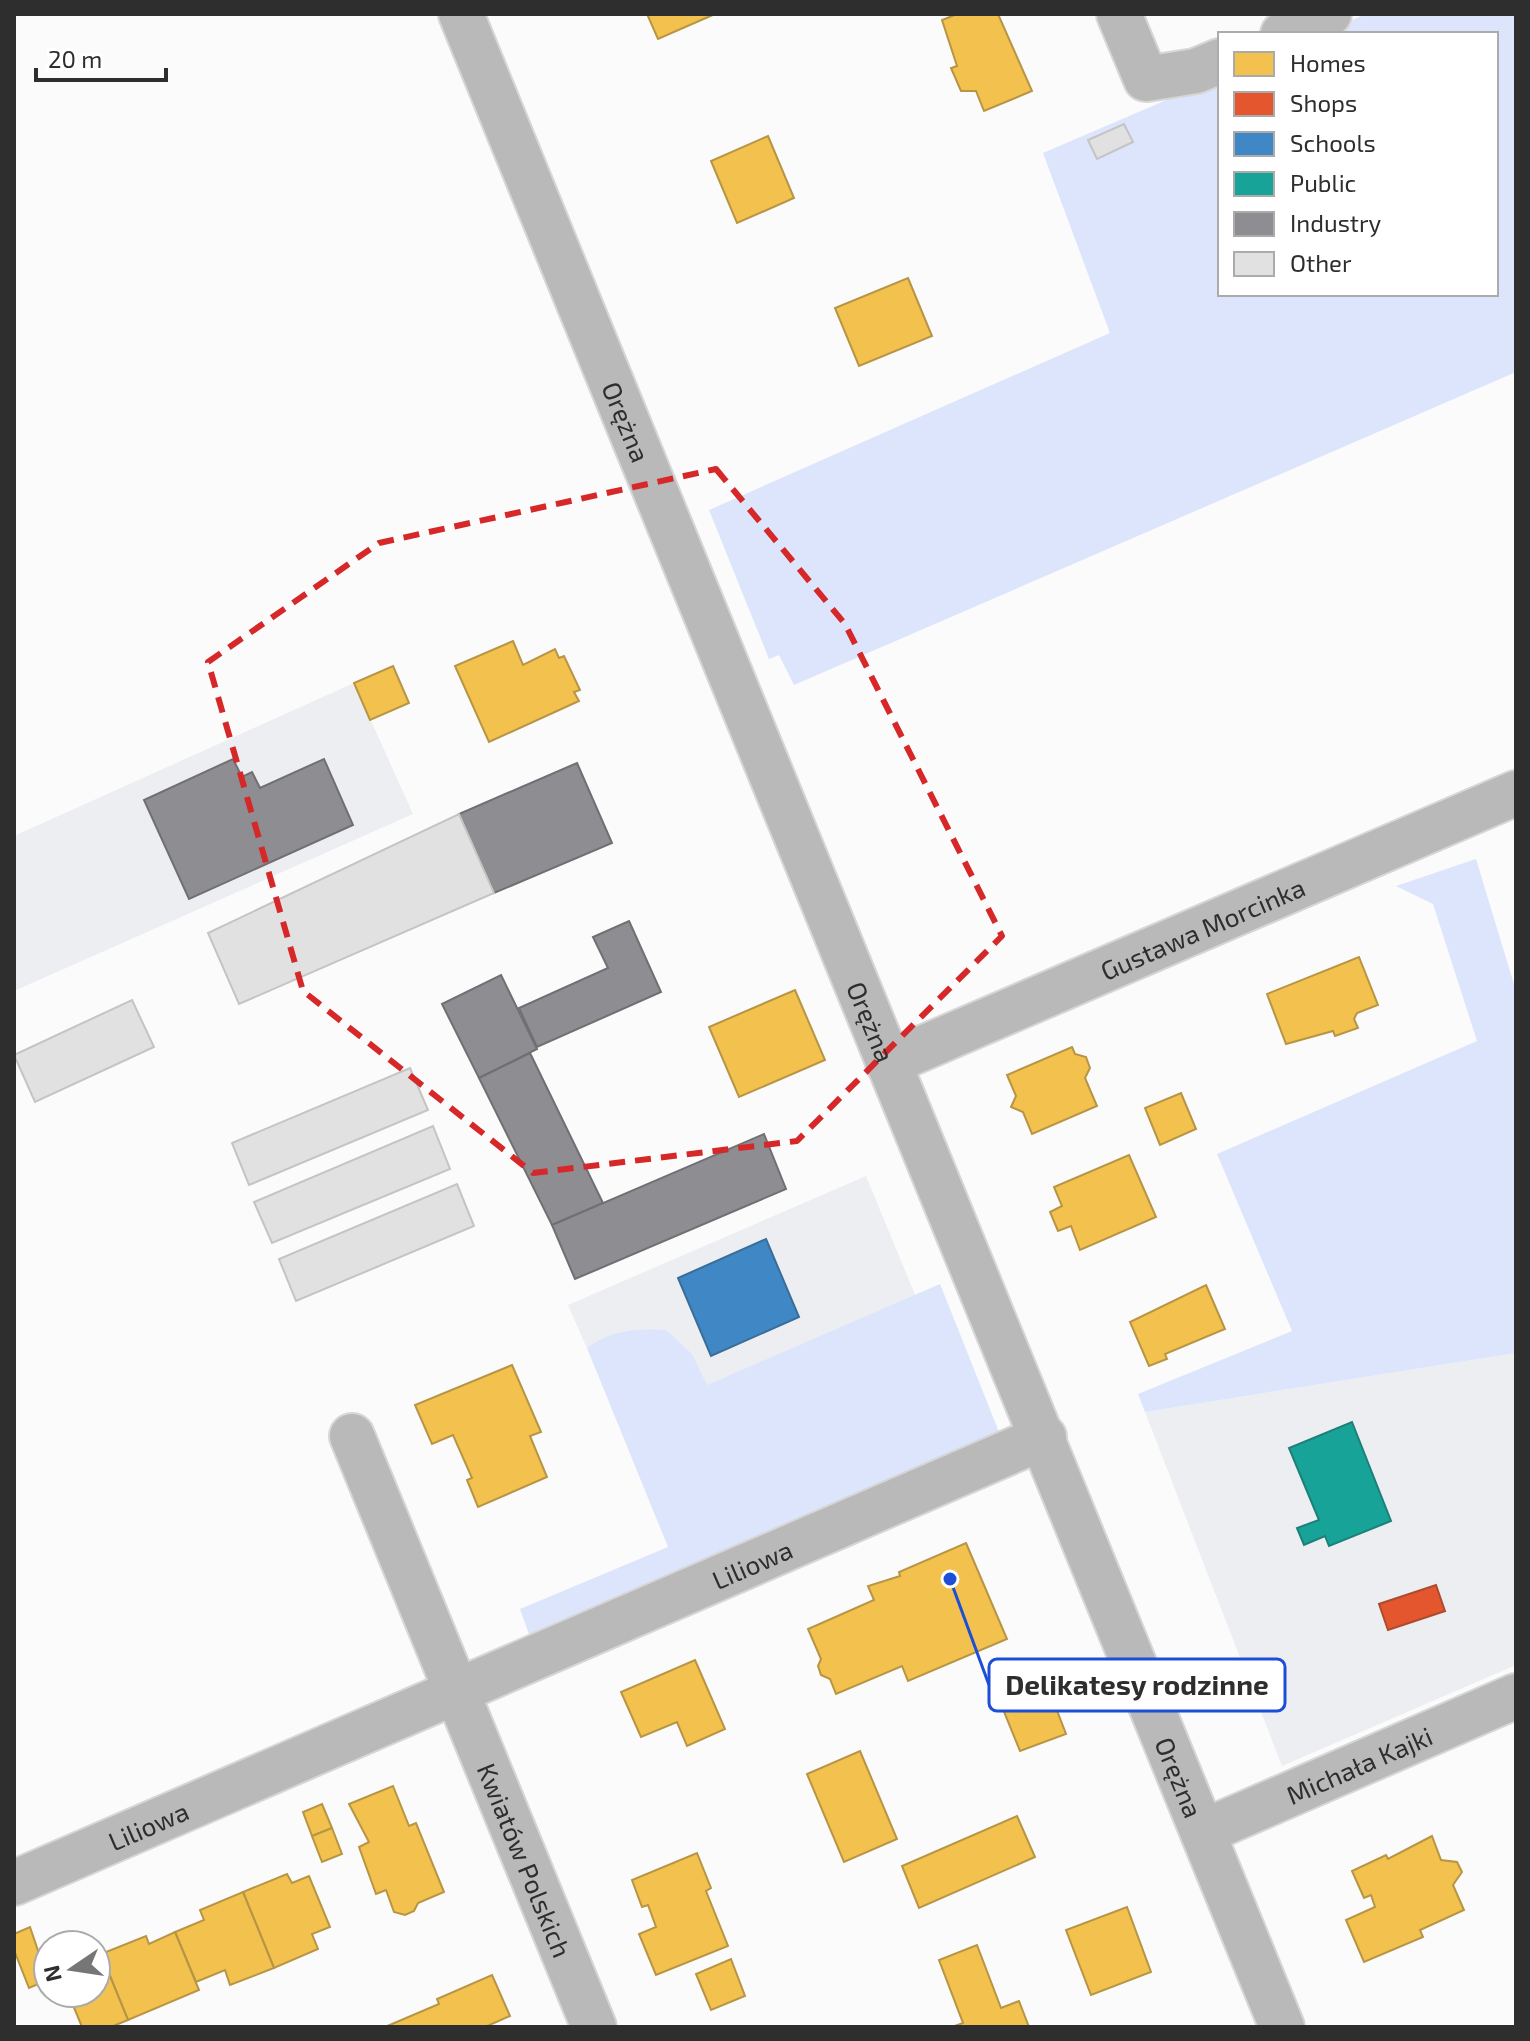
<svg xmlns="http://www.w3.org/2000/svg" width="1530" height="2041" font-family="'Exo 2',sans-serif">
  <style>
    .built { fill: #eceef2 }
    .green { fill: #dce5fc }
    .homes { fill: #f2c14e; stroke: #b79545; stroke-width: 2 }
    .shops { fill: #e4572e; stroke: #ad4b2e; stroke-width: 2 }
    .schools { fill: #3f88c5; stroke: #3a6d98; stroke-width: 2 }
    .public { fill: #17a398; stroke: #1e8078; stroke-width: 2 }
    .industry { fill: #8d8d92; stroke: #707074; stroke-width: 2 }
    .building { fill: #e1e1e1; stroke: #c4c4c4; stroke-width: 2 }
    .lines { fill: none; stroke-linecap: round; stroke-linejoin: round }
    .minor-casing { stroke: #d6d6d6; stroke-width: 48 }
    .minor { stroke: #b9b9b9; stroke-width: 44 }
    .marked { fill: none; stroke: #d62828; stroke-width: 6; stroke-dasharray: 16 10; stroke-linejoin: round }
    .labels { text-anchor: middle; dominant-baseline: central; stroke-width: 8; stroke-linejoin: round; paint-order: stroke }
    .street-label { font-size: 26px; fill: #2e2e2f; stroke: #fff }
    .leader { fill: none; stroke: #1d4ed8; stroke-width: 3 }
    .callout-dot { fill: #1d4ed8; stroke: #fff; stroke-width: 3 }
    .callout { fill: #fff; stroke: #1d4ed8; stroke-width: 3 }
    .callout-label { font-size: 28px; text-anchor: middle; font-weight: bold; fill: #2e2e2f }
  </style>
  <rect width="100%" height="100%" fill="#fbfbfb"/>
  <g class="built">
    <polygon points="354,683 413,814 14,991 14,836"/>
    <polygon points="866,1176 916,1297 619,1422 568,1305"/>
    <polygon points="1516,1353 1516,1665 1282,1766 1145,1412"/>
  </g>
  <g class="green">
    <polygon points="1366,14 1516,14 1516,372 794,685 779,655 769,659 709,510 1110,333 1043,153 1220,77 1220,294 1496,294 1496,34 1320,34"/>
    <polygon points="1476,859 1516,991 1516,1353 1145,1412 1138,1394 1292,1331 1217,1154 1477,1041 1433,904 1396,886"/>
    <path d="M940,1284L999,1432L531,1640L520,1609L668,1547L587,1348C611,1330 637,1328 666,1330L692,1354L707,1385Z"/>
  </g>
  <g class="homes">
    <polygon points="647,14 715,14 658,39"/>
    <polygon points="957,14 998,14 1032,91 984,111 976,91 961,91 951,68 957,66 942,20"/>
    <polygon points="768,136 794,198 737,223 711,161"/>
    <polygon points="908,278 932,336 859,366 835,308"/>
    <polygon points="513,641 523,665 555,649 559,658 564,656 580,690 574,692 579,701 489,742 455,666"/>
    <polygon points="393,666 409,703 370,720 354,683"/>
    <polygon points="1359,957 1378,1005 1357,1013 1354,1019 1358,1028 1335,1036 1333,1031 1286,1044 1267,994"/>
    <polygon points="795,990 825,1060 739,1097 709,1027"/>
    <polygon points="1072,1047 1075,1054 1086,1057 1090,1068 1085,1078 1097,1106 1032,1134 1023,1112 1011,1107 1016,1096 1007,1075"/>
    <polygon points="1181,1093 1196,1129 1160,1145 1145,1108"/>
    <polygon points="1129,1155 1156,1217 1080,1250 1071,1226 1058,1231 1050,1212 1062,1206 1054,1187"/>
    <polygon points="1206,1285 1225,1329 1165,1354 1167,1359 1149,1366 1130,1322"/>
    <polygon points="512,1365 541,1432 530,1436 547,1477 478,1507 467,1480 472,1478 453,1435 432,1444 415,1405"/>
    <polygon points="966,1543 1007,1639 908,1681 902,1666 836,1694 830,1679 821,1675 818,1666 821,1659 808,1629 874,1600 868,1586 900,1576 899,1572"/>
    <polygon points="695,1660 725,1729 687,1746 677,1722 641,1737 621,1692"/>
    <polygon points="1043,1674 1066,1734 1020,1751 996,1692"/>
    <polygon points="860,1751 897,1839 844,1862 807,1774"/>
    <polygon points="393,1786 409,1826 416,1823 444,1892 418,1903 414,1911 405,1915 394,1912 386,1890 376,1894 359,1847 369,1842 349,1804"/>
    <polygon points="322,1804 332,1828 312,1836 303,1812"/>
    <polygon points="1017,1816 1035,1857 919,1908 902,1866"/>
    <polygon points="332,1828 342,1854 322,1862 312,1836"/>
    <polygon points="1432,1836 1441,1860 1457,1862 1462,1872 1453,1885 1464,1910 1420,1930 1423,1937 1364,1962 1346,1920 1375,1907 1371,1895 1364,1898 1352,1871 1386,1855 1388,1859"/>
    <polygon points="697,1853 711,1888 706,1891 728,1946 656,1975 639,1934 656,1927 648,1905 642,1907 632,1880"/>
    <polygon points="287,1874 292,1883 309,1876 330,1927 312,1934 318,1949 274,1968 243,1892"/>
    <polygon points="243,1892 274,1968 230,1985 225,1970 196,1982 175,1932 204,1920 200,1910"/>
    <polygon points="1127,1907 1151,1972 1091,1995 1066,1930"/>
    <polygon points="30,1927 48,1980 29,1988 14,1950 14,1934"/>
    <polygon points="175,1932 199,1990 128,2020 101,1954 146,1936 149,1944"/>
    <polygon points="977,1945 1001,2008 1019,2001 1029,2027 952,2027 963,2023 939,1960"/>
    <polygon points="101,1954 128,2020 111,2027 82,2027 68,1993 96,1993 96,1956"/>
    <polygon points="731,1959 745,1996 711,2010 696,1974"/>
    <polygon points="492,1975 510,2016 485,2027 385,2027 439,2004 437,1999"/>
  </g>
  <polygon class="shops" points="1436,1585 1445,1611 1388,1630 1379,1604"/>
  <polygon class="schools" points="766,1239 799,1317 711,1356 678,1278"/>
  <polygon class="public" points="1352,1422 1391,1521 1329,1546 1325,1536 1304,1545 1297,1528 1319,1520 1289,1448"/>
  <g class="industry">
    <polygon points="233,759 242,777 252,772 260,788 324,759 353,825 189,899 144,800"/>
    <polygon points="577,763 612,843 494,893 459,814"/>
    <polygon points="629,921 661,992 537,1047 519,1008 608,968 593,937"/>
    <polygon points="501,975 537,1049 479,1078 442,1004"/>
    <polygon points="530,1053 603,1203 552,1225 479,1078"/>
    <polygon points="764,1134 786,1189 575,1279 552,1225"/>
  </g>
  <g class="building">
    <polygon points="1124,124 1133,142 1097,159 1088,140"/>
    <polygon points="459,814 494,893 239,1004 208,933"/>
    <polygon points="132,1000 154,1047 35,1102 14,1055"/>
    <polygon points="410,1068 428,1110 249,1185 232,1143"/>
    <polygon points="433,1126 450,1169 272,1243 254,1202"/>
    <polygon points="457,1184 474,1226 296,1301 279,1259"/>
  </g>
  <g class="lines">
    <defs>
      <g id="minor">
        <path id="s1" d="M461,14L1282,2027"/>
        <polyline points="1119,14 1146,79 1196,71 1220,61"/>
        <polyline points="1283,34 1329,14"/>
        <path id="s2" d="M888,1063L1516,793"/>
        <path id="s3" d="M352,1436L594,2027"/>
        <path id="s4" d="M1203,1832L1516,1696"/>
        <path id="s5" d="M14,1883L1044,1437"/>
      </g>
    </defs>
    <use href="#minor" class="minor-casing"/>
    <use href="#minor" class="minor"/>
  </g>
  <path class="marked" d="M716,469L845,624L1002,936L797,1141L533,1173L303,991L208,662L379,543Z"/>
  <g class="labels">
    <g class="street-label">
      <text stroke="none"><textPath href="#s1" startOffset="440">Orężna</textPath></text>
      <text stroke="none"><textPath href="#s2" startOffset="342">Gustawa Morcinka</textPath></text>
      <text stroke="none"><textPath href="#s1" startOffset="1088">Orężna</textPath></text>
      <text stroke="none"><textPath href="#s5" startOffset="804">Liliowa</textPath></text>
      <text stroke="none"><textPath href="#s4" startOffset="170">Michała Kajki</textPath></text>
      <text stroke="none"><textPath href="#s1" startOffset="1904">Orężna</textPath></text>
      <text stroke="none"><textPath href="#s5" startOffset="146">Liliowa</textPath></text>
      <text stroke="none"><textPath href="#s3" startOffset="458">Kwiatów Polskich</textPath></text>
    </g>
  </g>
  <path class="leader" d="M950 1579L989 1685"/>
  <circle class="callout-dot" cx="950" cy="1579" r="8"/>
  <rect class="callout" x="989" y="1659" width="296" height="52" rx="8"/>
  <g class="callout-label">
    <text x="1137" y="1695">Delikatesy rodzinne</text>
  </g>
  <rect width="1530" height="2041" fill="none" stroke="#2e2e2f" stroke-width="32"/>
  <rect x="1218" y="32" width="280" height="264" fill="#ffffff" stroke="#ababac" stroke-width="2"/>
  <rect x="1234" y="52" width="40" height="24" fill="#f2c14e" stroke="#ababac" stroke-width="2"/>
  <text x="1290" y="72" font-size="24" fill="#2e2e2f">Homes</text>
  <rect x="1234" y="92" width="40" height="24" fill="#e4572e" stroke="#ababac" stroke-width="2"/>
  <text x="1290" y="112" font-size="24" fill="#2e2e2f">Shops</text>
  <rect x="1234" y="132" width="40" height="24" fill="#3f88c5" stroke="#ababac" stroke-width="2"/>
  <text x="1290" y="152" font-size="24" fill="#2e2e2f">Schools</text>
  <rect x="1234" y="172" width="40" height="24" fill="#17a398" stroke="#ababac" stroke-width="2"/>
  <text x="1290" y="192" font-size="24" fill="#2e2e2f">Public</text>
  <rect x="1234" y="212" width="40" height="24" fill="#8d8d92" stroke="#ababac" stroke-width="2"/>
  <text x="1290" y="232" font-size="24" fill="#2e2e2f">Industry</text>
  <rect x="1234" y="252" width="40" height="24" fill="#e1e1e1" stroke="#ababac" stroke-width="2"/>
  <text x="1290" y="272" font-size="24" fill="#2e2e2f">Other</text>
  <g transform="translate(72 1969) rotate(257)"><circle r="38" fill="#ffffff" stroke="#ababac" stroke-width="2"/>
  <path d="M0-6L14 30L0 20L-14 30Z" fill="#767676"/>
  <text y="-12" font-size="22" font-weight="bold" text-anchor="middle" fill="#2e2e2f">N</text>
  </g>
  <path d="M36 68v12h130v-12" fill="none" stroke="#2e2e2f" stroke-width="4"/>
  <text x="48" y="68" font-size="24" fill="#2e2e2f" stroke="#ffffff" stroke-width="6" paint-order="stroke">20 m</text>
</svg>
